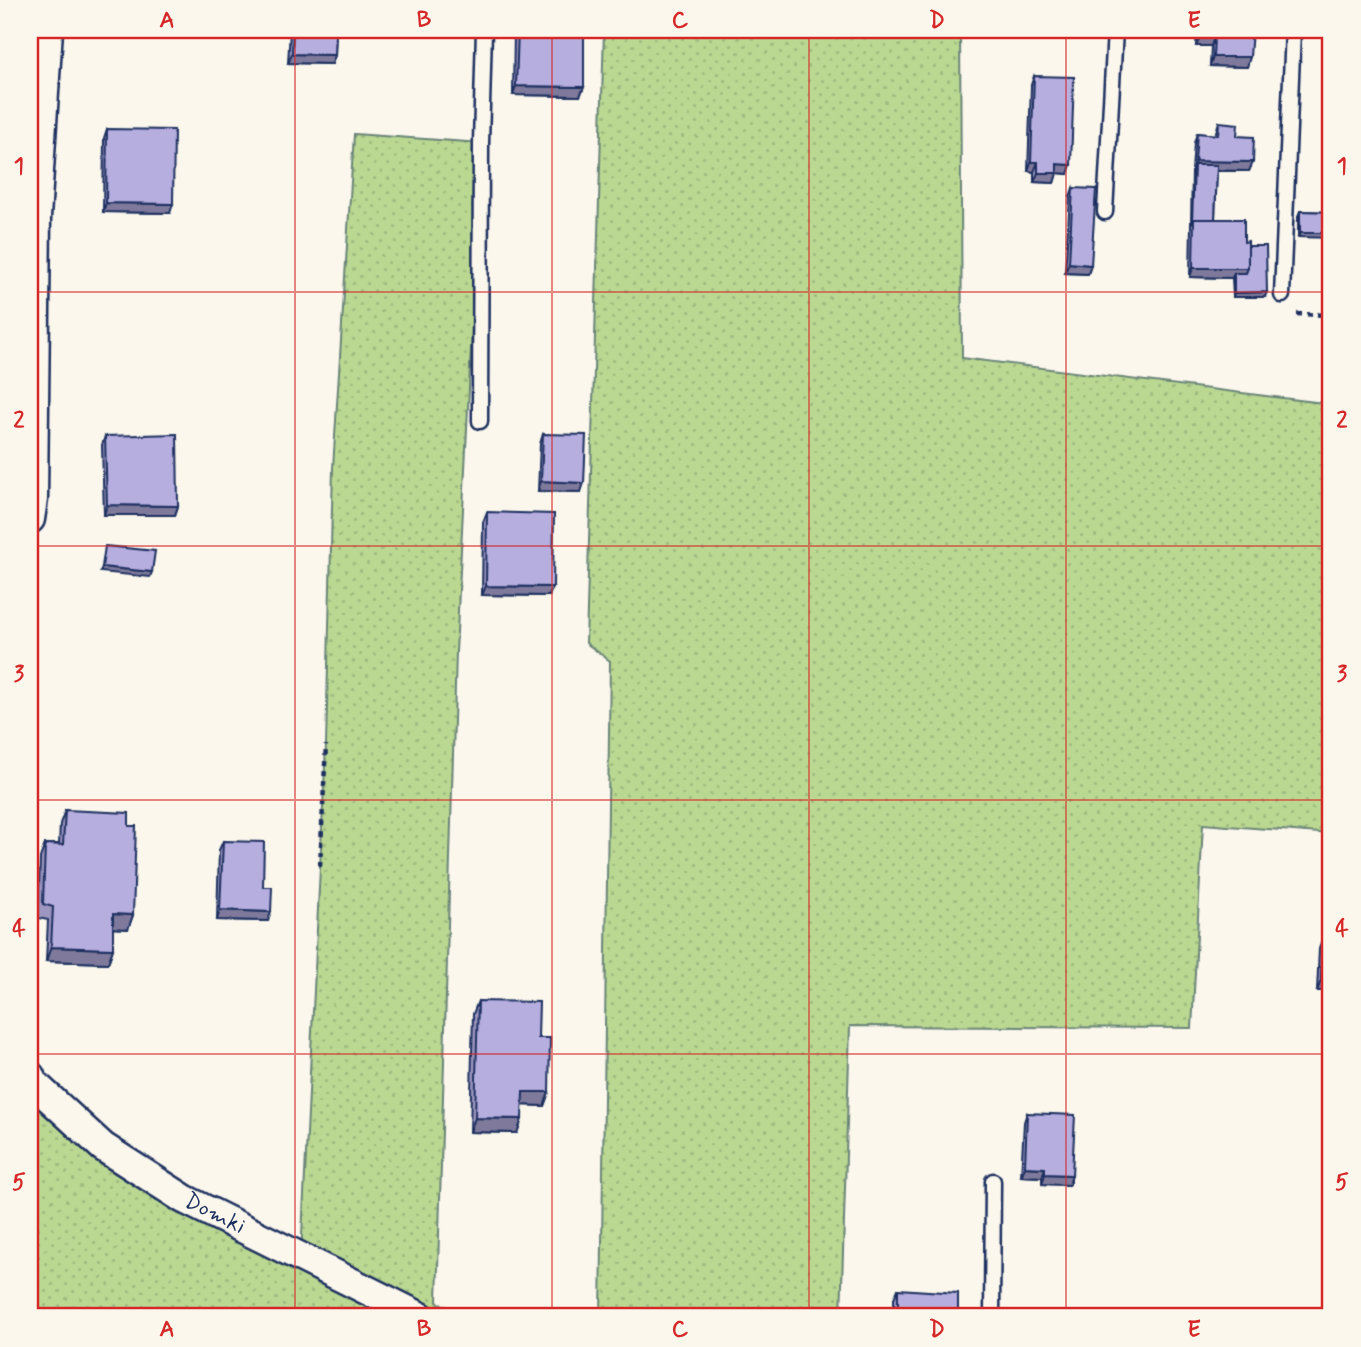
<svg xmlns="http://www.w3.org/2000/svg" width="1361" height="1347" font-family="Mynerve,sans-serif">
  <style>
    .grass { fill: url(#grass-dots); stroke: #6a8478; stroke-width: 2 }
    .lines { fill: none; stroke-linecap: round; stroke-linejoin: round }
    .service-casing { stroke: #1b2f5e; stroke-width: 19 }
    .minor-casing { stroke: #1b2f5e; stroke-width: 33 }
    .path { stroke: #1b2f5e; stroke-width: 4.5; stroke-dasharray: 5 5; stroke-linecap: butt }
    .service { stroke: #fbf7ec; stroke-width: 14 }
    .minor { stroke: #fbf7ec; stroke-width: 28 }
    .wall { fill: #9d96c0; stroke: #1b2f5e; stroke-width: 2 }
    .shaded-wall { fill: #7f7a9c; stroke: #1b2f5e; stroke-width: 2 }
    .building { fill: #b6aedf; stroke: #1b2f5e; stroke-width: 2 }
    .grid { fill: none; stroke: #d62828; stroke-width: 2; stroke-opacity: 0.55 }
    .labels { text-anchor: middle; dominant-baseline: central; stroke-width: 6; stroke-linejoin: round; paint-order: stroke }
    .street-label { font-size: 23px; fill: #1b2f5e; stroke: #fbf7ec }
    .neatline { fill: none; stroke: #d62828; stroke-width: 2.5 }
    .grid-label { font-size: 23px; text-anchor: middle; font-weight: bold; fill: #d62828 }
  </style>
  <defs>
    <pattern id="grass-dots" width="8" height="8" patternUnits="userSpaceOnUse" patternTransform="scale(1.75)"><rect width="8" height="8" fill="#bad891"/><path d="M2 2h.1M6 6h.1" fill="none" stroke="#9fba7f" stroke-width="1.8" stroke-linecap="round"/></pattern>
  </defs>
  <rect width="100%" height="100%" fill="#fbf7ec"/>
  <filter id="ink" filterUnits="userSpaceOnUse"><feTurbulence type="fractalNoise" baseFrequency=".0143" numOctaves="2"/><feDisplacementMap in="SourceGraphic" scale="14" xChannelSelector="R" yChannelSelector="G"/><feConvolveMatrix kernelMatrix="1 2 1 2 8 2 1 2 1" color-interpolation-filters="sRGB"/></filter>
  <g filter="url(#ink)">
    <g class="grass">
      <polygon points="604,30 960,30 962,358 1331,404 1331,834 1203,824 1192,1028 850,1026 841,1317 601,1317 610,661 586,643"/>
      <polygon points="354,134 481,143 456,652 437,1302 465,1317 30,1317 30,1076 103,1147 301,1256 326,745 333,468"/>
    </g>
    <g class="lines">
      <defs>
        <g id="service">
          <polyline points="1105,212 1115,30"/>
          <polyline points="1282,295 1293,30"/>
          <polyline points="480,421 481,143 484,30"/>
          <polyline points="992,1317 993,1181"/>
        </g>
        <g id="minor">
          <polyline points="30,519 33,499 36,217 48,30"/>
          <path id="s1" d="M30,1076L32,1082L103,1147L184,1199L421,1317"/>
        </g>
      </defs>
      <use href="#service" class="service-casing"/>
      <use href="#minor" class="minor-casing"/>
      <g class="path">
        <polyline points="1297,314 1331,315"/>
        <polyline points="320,866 326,745"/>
      </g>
      <use href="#service" class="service"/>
      <use href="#minor" class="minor"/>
    </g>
    <g class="wall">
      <polygon points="290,30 336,30 335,55 332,64 288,63"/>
      <polygon points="514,30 584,30 584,87 580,96 513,95"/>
      <polygon points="1197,30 1252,30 1247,67 1210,66 1211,46 1196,46"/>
      <polygon points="1034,76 1068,174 1057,173 1054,183 1034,182 1034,172 1028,171 1031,85"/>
      <polygon points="1219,122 1237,136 1253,162 1249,171 1217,171 1215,219 1248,246 1265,297 1233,297 1232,278 1190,277 1192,170 1194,143 1197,133 1215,135"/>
      <polygon points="107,129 170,213 103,212 104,138"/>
      <polygon points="1073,188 1091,265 1088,274 1065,273 1070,197"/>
      <polygon points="1300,211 1331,212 1298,237 1298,216"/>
      <polygon points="543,434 581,492 538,491 540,444"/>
      <polygon points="105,436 178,506 175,515 104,515 102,445"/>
      <polygon points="487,512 549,596 482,595 483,522"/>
      <polygon points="65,810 129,826 133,915 128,929 113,928 113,949 108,963 46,961 48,920 38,918 40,858 45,844 59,844 60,824"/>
      <polygon points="223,841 263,887 268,921 217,920 219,850"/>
      <polygon points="1322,940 1331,991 1317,991 1319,949"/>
      <polygon points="478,1001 538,1038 549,1092 544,1106 522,1105 522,1119 517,1133 470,1132 473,1014"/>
      <polygon points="1027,1113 1072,1175 1069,1185 1042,1184 1042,1177 1021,1176 1024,1122"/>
      <polygon points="898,1289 958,1317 894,1317 894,1298"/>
    </g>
    <g class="shaded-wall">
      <polygon points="1200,37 1214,37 1211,46 1196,46"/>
      <polygon points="292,54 335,55 332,64 288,63"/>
      <polygon points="1213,57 1250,57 1247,67 1210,66"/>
      <polygon points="516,86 584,87 580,96 513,95"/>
      <polygon points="1195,161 1253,162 1249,171 1194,170"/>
      <polygon points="1031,162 1038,162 1034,172 1028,171"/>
      <polygon points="1057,164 1071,165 1068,174 1057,173 1054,183 1034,182 1038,173"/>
      <polygon points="106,203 173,204 170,213 103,212"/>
      <polygon points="1300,233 1331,233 1331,238 1298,237"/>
      <polygon points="1069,263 1091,265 1088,274 1065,273"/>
      <polygon points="1193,268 1248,268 1244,278 1234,273 1232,278 1190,277"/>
      <polygon points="1267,292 1265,297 1233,297 1234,293"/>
      <polygon points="541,481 584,483 581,492 538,491"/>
      <polygon points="107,505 178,506 175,515 104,515"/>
      <polygon points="102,567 152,572 150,577 100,572"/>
      <polygon points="486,586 553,587 549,596 482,595"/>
      <polygon points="220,910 271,912 268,921 217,920"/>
      <polygon points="113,914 133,915 128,929 108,928"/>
      <polygon points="51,947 113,949 108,963 46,961"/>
      <polygon points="1321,981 1331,981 1331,991 1317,991"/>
      <polygon points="523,1092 549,1092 544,1106 518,1105"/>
      <polygon points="475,1118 522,1119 517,1133 470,1132"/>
      <polygon points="1025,1167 1045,1168 1042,1177 1021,1176"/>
      <polygon points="1045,1174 1072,1175 1069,1185 1042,1184"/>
    </g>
    <g class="building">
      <polygon points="293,30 336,30 335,55 292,54"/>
      <polygon points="518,30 584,30 584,87 516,86"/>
      <polygon points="1200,30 1252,30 1250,57 1213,57 1214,37 1200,37"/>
      <polygon points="1034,76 1074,77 1071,165 1057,164 1057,173 1038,173 1038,162 1031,162"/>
      <polygon points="1219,122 1238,124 1237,136 1254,137 1253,162 1195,161 1197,133 1218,135"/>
      <polygon points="107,129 174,130 173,204 106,203"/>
      <polygon points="1194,165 1217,165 1215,219 1194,219 1192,223"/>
      <polygon points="1073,188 1096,189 1091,265 1069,263"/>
      <polygon points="1300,211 1331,212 1331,233 1300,233"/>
      <polygon points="1194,219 1244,219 1244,242 1248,241 1248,268 1193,268"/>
      <polygon points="1248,246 1266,246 1267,292 1234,293 1234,273 1246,273 1248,268"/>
      <polygon points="177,434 178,506 107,505 105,436"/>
      <polygon points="543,434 586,435 584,483 541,481"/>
      <polygon points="487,512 554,514 553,587 486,586"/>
      <polygon points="105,546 155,551 152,572 102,567"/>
      <polygon points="65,810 129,813 129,826 136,826 133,915 113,914 113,949 51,947 53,907 43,904 45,844 63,845"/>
      <polygon points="223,841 264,842 263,887 272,887 271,912 220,910"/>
      <polygon points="1322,940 1331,940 1331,981 1321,981"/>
      <polygon points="478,1001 539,1002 538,1038 550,1038 549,1092 523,1092 522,1119 475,1118"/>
      <polygon points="1027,1113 1075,1115 1072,1175 1045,1174 1045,1168 1025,1167"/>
      <polygon points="898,1289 958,1293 958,1317 898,1317"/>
    </g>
  </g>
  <path class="grid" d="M295,30V1317M552,30V1317M809,30V1317M1066,30V1317M30,292H1331M30,546H1331M30,800H1331M30,1054H1331"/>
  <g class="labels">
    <g class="street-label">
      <text stroke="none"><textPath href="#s1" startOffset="233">Domki</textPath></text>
    </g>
  </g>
  <rect width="1361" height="1347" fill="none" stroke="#fbf7ec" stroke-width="77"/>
  <rect x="38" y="38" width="1284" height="1270" class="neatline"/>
  <g class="grid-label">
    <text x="167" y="27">A</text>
    <text x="424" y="27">B</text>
    <text x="680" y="27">C</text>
    <text x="937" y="27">D</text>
    <text x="1194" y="27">E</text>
    <text x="19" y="173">1</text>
    <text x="1342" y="173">1</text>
    <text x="19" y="427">2</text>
    <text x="1342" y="427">2</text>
    <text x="19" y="681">3</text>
    <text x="1342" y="681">3</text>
    <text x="19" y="935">4</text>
    <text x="1342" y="935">4</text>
    <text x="19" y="1189">5</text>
    <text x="1342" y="1189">5</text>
    <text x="167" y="1336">A</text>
    <text x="424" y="1336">B</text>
    <text x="680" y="1336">C</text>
    <text x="937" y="1336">D</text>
    <text x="1194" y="1336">E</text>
  </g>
</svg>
